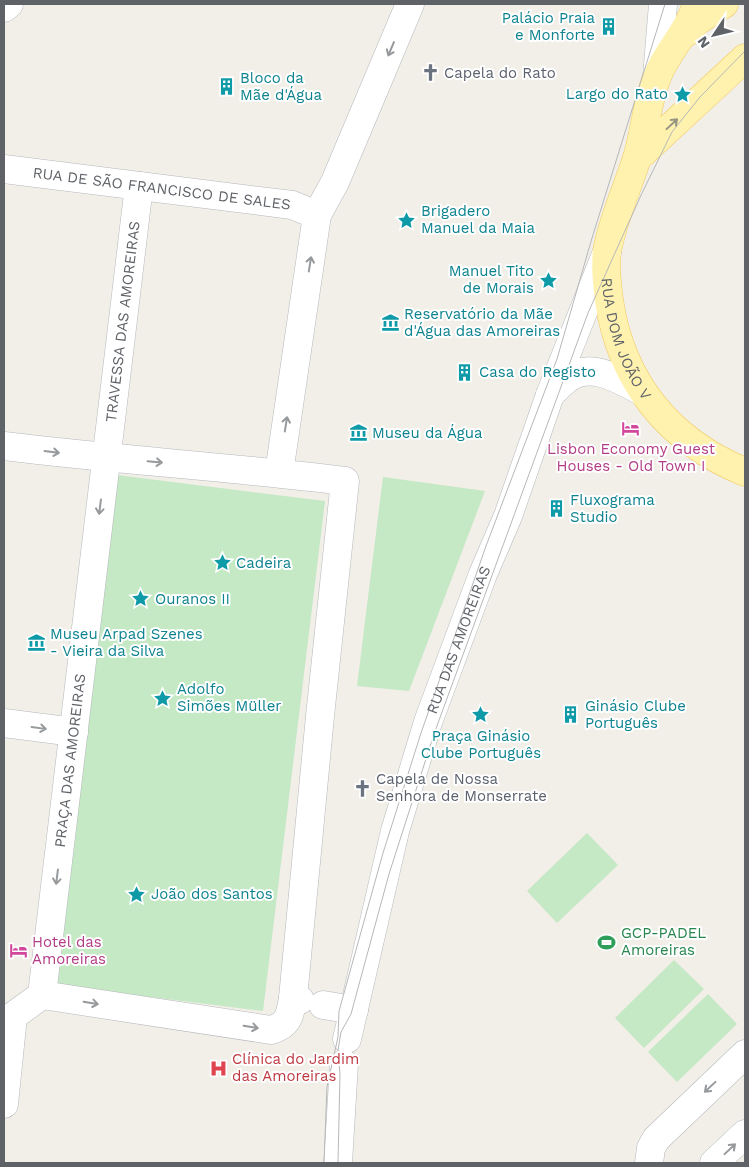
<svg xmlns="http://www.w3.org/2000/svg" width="749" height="1167" font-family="'Work Sans',sans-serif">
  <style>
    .green { fill: #c5e8c5 }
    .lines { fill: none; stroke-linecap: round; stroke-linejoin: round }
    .minor-casing { stroke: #b5b8bc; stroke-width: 29 }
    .major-casing { stroke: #f2c960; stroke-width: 29 }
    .minor { stroke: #fff; stroke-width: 28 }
    .major { stroke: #fff2af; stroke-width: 28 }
    .tram { stroke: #b6b7b8; stroke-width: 1 }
    .oneway { stroke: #979a9d }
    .oneway2 { stroke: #979581 }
    .labels { text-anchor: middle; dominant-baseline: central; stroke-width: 4; stroke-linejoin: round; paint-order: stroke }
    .culture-label { font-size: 15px; fill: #0d838f; stroke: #fff; text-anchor: start }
    .worship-label { font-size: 15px; fill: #5b616d; stroke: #fff; text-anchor: start }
    .street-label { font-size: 15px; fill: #5f6368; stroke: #fff }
    .hotel-label { font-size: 15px; fill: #b23c85; stroke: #fff }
    .leisure-label { font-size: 15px; fill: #27864d; stroke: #fff; text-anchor: start }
    .health-label { font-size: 15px; fill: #be3a42; stroke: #fff; text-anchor: start }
  </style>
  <rect width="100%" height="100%" fill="#f1efe8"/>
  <g class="green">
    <polygon points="117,475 325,501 263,1011 55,985"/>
    <polygon points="383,477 485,491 409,691 357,686"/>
    <polygon points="587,833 618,865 557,923 527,891"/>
    <polygon points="674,960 704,989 644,1048 615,1018"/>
    <polygon points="708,994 737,1024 677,1082 648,1052"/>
  </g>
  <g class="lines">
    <defs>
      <g id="minor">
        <polyline points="4,8 9,4"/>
        <polyline points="657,77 663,4"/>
        <path id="s1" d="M4,169L292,205L317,215"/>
        <path d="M550,395C555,390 561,383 567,379C590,360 622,381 643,392"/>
        <path d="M4,446C117,460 231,467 345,481L320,716L293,998"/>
        <polyline points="279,473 317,215 335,182 410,4"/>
        <polyline points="4,723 74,732"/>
        <path d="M42,995L271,1030C289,1025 290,1015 293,998L300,1000"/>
        <polyline points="323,1005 354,1010"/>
        <path id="s2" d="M13,1016L42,995L139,186"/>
        <path id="s3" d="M347,1039L395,831L428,722L483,574L508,516L550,395L607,252"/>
        <polyline points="4,1104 13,1016"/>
        <polyline points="338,1163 344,1064"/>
        <polyline points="649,1163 651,1148 656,1139 745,1054"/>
        <polyline points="714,1163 745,1134"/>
      </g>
      <g id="major">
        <path id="s4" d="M697,4C689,31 667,51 657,77C647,102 645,131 637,158C627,189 613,219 607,251C605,266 607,285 609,300C621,382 669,441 745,472"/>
        <polyline points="687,32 697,21 724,4"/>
        <polyline points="637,158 745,58"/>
      </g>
    </defs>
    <use href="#minor" class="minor-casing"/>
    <use href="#major" class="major-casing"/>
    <use href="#minor" class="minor"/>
    <use href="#major" class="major"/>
    <g class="tram">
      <polyline points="324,1163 327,1087 338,1037 339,1011 383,853 421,733 486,546 557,359 592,238 665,4"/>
      <polyline points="338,1163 340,1074 338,1050 341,1032 351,1014 389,874 434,734 588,313 642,193 672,132 700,97 745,51"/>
    </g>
  </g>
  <defs><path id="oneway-shaft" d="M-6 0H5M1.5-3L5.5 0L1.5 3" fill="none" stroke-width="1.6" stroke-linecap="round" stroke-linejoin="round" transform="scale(1.25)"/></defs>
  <g class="oneway">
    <use href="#oneway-shaft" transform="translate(391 49) rotate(113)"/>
    <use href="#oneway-shaft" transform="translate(310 264) rotate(-81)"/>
    <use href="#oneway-shaft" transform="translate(286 424) rotate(-81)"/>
    <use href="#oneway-shaft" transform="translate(52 452) rotate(7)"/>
    <use href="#oneway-shaft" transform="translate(155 462) rotate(5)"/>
    <use href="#oneway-shaft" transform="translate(100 507) rotate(97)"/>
    <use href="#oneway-shaft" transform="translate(39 728) rotate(8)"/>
    <use href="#oneway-shaft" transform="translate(57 877) rotate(97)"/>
    <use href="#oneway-shaft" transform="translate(91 1003) rotate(9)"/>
    <use href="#oneway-shaft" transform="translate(251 1027) rotate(9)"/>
    <use href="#oneway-shaft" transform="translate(710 1087) rotate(137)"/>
    <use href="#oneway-shaft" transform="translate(730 1149) rotate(-43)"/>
  </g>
  <use class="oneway2" href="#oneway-shaft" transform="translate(672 124) rotate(-43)"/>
  <defs>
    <symbol id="building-bare" viewBox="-9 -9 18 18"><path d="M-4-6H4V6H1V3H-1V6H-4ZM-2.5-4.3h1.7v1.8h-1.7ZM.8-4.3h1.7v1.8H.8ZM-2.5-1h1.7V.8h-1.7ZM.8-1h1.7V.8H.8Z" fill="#0f9aa8" stroke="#fff" stroke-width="2.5" paint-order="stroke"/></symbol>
    <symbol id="church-bare" viewBox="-9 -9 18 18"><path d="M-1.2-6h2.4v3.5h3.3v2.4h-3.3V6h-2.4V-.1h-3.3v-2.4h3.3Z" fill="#6b7280" stroke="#fff" stroke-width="2.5" paint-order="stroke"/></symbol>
    <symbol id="sight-bare" viewBox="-9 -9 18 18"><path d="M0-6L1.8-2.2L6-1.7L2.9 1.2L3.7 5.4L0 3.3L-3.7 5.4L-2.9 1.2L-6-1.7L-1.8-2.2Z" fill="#0f9aa8" stroke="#fff" stroke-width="2.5" paint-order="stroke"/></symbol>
    <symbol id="museum-bare" viewBox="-9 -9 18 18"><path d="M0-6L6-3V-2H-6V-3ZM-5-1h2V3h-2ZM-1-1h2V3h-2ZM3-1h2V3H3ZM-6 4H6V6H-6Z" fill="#0f9aa8" stroke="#fff" stroke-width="2.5" paint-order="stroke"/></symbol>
    <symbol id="hotel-bare" viewBox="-9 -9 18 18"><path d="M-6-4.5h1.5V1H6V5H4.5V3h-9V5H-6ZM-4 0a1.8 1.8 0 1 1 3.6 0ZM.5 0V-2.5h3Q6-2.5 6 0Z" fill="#d1479c" stroke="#fff" stroke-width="2.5" paint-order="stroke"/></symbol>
    <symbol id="stadium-bare" viewBox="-9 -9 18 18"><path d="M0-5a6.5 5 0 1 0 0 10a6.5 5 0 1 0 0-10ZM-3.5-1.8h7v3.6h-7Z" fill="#2e9e5b" stroke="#fff" stroke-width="2.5" paint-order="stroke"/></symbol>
    <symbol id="hospital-bare" viewBox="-9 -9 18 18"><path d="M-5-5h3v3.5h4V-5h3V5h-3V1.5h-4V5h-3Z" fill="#e0444e" stroke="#fff" stroke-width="2.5" paint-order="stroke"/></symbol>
  </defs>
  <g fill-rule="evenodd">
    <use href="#building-bare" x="596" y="14" width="25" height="25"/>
    <use href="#church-bare" x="418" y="60" width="25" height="25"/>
    <use href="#building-bare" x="214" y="74" width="25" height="25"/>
    <use href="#sight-bare" x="670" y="82" width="25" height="25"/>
    <use href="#sight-bare" x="394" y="208" width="25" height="25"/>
    <use href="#sight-bare" x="536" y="268" width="25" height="25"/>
    <use href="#museum-bare" x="378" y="310" width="25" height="25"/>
    <use href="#building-bare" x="452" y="360" width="25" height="25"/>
    <use href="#hotel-bare" x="618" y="416" width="25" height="25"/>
    <use href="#museum-bare" x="346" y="420" width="25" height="25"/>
    <use href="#building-bare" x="544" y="496" width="25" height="25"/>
    <use href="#sight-bare" x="210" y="550" width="25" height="25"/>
    <use href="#sight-bare" x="128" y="586" width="25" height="25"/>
    <use href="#museum-bare" x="24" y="630" width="25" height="25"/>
    <use href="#sight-bare" x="150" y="686" width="25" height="25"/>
    <use href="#sight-bare" x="468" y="702" width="25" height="25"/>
    <use href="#building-bare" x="558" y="702" width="25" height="25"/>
    <use href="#church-bare" x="350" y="776" width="25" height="25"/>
    <use href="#sight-bare" x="124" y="882" width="25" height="25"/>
    <use href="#stadium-bare" x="594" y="930" width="25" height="25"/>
    <use href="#hotel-bare" x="6" y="938" width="25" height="25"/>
    <use href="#hospital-bare" x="206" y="1056" width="25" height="25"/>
  </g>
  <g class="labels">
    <g class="culture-label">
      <text x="595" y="18" text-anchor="end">Palácio Praia<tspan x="595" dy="17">e Monforte</tspan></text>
      <text x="240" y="78">Bloco da<tspan x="240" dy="17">Mãe d'Água</tspan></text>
      <text x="668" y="94" text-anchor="end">Largo do Rato</text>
      <text x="421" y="211">Brigadero<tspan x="421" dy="17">Manuel da Maia</tspan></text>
      <text x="534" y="271" text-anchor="end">Manuel Tito<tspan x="534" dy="17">de Morais</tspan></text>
      <text x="404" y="314">Reservatório da Mãe<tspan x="404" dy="17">d'Água das Amoreiras</tspan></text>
      <text x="479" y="372">Casa do Registo</text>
      <text x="372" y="433">Museu da Água</text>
      <text x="570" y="500">Fluxograma<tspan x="570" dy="17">Studio</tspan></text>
      <text x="236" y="563">Cadeira</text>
      <text x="155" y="599">Ouranos II</text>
      <text x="50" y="634">Museu Arpad Szenes<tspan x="50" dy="17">- Vieira da Silva</tspan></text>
      <text x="177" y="689">Adolfo<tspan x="177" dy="17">Simões Müller</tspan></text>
      <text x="585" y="706">Ginásio Clube<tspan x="585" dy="17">Português</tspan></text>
      <text x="481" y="736" text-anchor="middle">Praça Ginásio<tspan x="481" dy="17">Clube Português</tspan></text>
      <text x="151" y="894">João dos Santos</text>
    </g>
    <g class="worship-label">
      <text x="444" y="73">Capela do Rato</text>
      <text x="376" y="779">Capela de Nossa<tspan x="376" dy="17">Senhora de Monserrate</tspan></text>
    </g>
    <g class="street-label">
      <text stroke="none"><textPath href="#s1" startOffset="159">RUA DE SÃO FRANCISCO DE SALES</textPath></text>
      <text stroke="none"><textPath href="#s2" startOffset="714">TRAVESSA DAS AMOREIRAS</textPath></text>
      <text stroke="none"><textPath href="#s4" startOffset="356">RUA DOM JOÃO V</textPath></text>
      <text stroke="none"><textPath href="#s3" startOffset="415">RUA DAS AMOREIRAS</textPath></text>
      <text stroke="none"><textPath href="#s2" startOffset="272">PRAÇA DAS AMOREIRAS</textPath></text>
    </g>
    <g class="hotel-label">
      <text x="631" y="449">Lisbon Economy Guest<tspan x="631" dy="17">Houses - Old Town I</tspan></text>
      <text x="32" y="942" text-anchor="start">Hotel das<tspan x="32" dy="17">Amoreiras</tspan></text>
    </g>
    <g class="leisure-label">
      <text x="621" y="933">GCP-PADEL<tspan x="621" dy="17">Amoreiras</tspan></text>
    </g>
    <g class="health-label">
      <text x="232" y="1059">Clínica do Jardim<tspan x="232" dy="17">das Amoreiras</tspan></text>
    </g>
  </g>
  <rect width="749" height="1167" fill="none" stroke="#5f6368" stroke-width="10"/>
  <g transform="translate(714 35) rotate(235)" stroke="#ffffff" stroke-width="4" paint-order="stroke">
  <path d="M0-4L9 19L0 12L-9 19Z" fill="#5f6368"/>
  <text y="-8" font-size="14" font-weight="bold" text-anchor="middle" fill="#5f6368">N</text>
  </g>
</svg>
